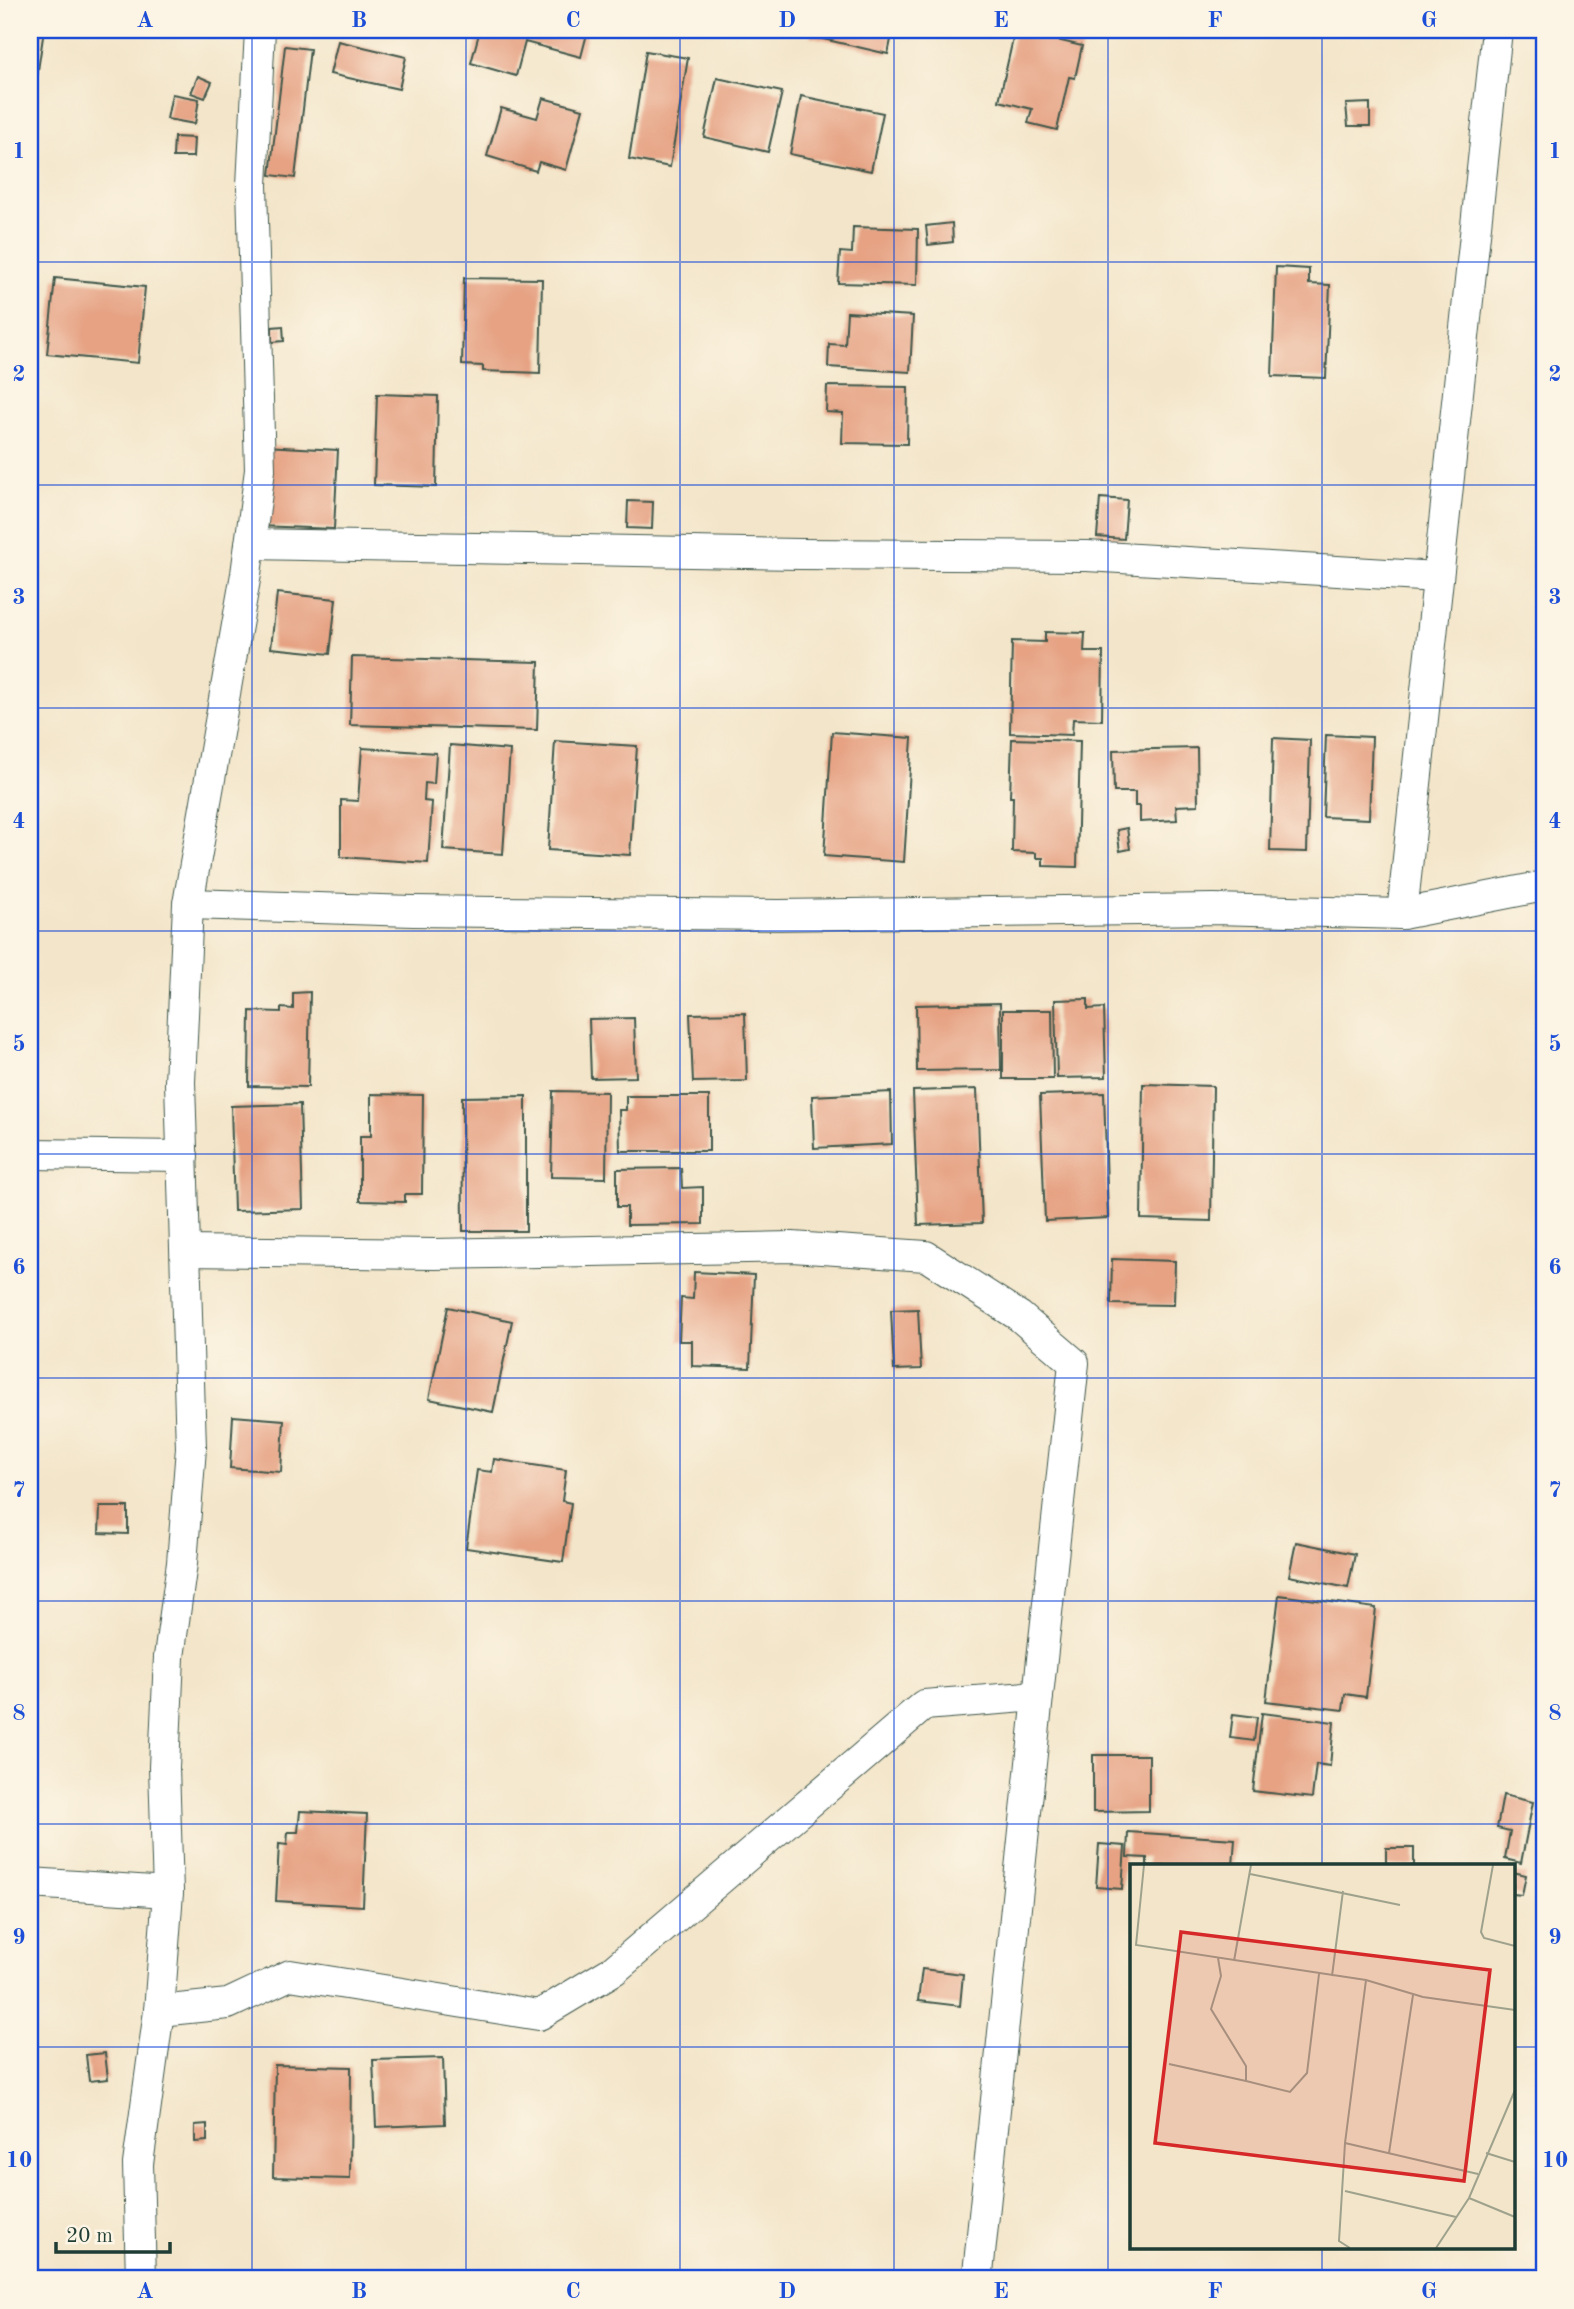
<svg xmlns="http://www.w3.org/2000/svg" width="1574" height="2309" font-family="'Old Standard TT',serif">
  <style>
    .building { fill: #e6a283 }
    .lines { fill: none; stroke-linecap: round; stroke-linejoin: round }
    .minor-casing { stroke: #3f564a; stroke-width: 32 }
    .minor { stroke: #fff; stroke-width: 30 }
    .grid { fill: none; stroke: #1d4ed8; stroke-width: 2; stroke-opacity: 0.55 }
    .inset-road { fill: none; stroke: #9ea28d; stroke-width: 2 }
    .view { fill: #d62828; fill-opacity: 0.15; stroke: #d62828; stroke-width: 3.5 }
    .inset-edge { fill: none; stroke: #1f3d34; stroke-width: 3.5 }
    .neatline { fill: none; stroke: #1d4ed8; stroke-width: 2.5 }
    .grid-label { font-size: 23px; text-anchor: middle; font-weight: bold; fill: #1d4ed8 }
  </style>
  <rect width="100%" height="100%" fill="#fcf5e5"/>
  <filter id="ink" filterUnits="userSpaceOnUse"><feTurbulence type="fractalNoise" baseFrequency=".0143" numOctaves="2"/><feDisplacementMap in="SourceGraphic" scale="14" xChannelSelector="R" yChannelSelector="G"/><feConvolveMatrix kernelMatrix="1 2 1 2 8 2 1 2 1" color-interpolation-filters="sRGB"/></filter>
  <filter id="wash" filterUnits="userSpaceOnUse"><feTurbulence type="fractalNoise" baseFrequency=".00686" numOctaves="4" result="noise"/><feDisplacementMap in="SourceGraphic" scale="28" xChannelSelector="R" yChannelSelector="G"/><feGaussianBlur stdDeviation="1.57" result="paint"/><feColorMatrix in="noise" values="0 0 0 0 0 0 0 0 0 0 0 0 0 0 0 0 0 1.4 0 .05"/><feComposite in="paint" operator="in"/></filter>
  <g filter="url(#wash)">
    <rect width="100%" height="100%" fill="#f3e5c9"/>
    <g id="blocks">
      <g class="building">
        <polygon points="30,30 44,30 37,77 30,75"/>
        <polygon points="480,30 588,30 581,57 525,42 516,76 471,63"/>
        <polygon points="812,30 893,30 888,54 810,36"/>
        <polygon points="1015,30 1082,46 1075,78 1069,77 1057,130 1028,123 1032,109 999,101"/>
        <polygon points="338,41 406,57 399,89 330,74"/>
        <polygon points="285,46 310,49 295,178 270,175"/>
        <polygon points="646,51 688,58 670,167 629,159"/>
        <polygon points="198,76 212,82 205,98 191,93"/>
        <polygon points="717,78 782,92 768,152 704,137"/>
        <polygon points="172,94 199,99 195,124 167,119"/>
        <polygon points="801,96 883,113 871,171 790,154"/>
        <polygon points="543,98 583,109 566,170 539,162 536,171 487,156 501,108 537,118"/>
        <polygon points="1370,103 1370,126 1348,126 1346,104"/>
        <polygon points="174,137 194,138 193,157 173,157"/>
        <polygon points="952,223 953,242 928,245 926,226"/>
        <polygon points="853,227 918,229 917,285 838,283 840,252 852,253"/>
        <polygon points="1276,267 1309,269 1309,284 1330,285 1326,378 1272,376"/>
        <polygon points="55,278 145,287 138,363 47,354"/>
        <polygon points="464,278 542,279 540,373 483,371 483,366 462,365"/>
        <polygon points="847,312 913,316 910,372 828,367 829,344 845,345"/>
        <polygon points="283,326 284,341 272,342 272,327"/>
        <polygon points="827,386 908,387 907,444 842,443 843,413 826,412"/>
        <polygon points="377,394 438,396 436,487 374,485"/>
        <polygon points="264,446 338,450 334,529 259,526"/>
        <polygon points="1100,498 1127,500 1124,539 1097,537"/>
        <polygon points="628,501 653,502 652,529 627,528"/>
        <polygon points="277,593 336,599 330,654 271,648"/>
        <polygon points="1045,632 1085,633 1084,652 1103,652 1102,720 1073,719 1072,735 1010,733 1012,641 1045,642"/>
        <polygon points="352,657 539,662 537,730 350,725"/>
        <polygon points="832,732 912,738 904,862 824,856"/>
        <polygon points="1326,735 1372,737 1369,819 1323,817"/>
        <polygon points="1273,738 1310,740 1307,852 1270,851"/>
        <polygon points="1012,739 1080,741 1077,867 1043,866 1043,858 1036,858 1036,853 1012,852 1013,797 1010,797"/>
        <polygon points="555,741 637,746 630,855 548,850"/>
        <polygon points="450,745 510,750 503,854 443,850"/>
        <polygon points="362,748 436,753 434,784 425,783 424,801 432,802 428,863 341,857 341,800 358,801"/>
        <polygon points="1197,748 1198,805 1176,806 1177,820 1140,822 1140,806 1135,806 1135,792 1114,792 1113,750"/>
        <polygon points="1127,828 1130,849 1120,851 1117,830"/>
        <polygon points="310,992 308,1087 249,1086 250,1011 281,1012 281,1008 293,1009 293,993"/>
        <polygon points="1088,999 1088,1009 1104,1008 1106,1077 1057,1078 1055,1000"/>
        <polygon points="1000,1003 1001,1070 917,1071 916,1005"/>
        <polygon points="1003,1010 1052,1010 1053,1079 1003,1079"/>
        <polygon points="745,1013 747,1081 693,1082 690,1014"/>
        <polygon points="634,1018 636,1077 591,1078 589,1019"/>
        <polygon points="1143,1084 1213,1086 1211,1221 1141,1219"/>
        <polygon points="977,1089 982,1223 918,1225 913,1091"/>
        <polygon points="553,1091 607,1092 606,1178 551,1177"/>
        <polygon points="891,1092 892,1144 814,1148 812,1096"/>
        <polygon points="1104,1093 1108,1218 1045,1221 1040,1095"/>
        <polygon points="371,1094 423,1095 422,1194 405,1194 405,1202 360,1201 360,1136 371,1136"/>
        <polygon points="526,1096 526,1231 463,1231 462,1097"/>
        <polygon points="626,1096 709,1096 709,1151 620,1151 619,1110 626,1110"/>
        <polygon points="300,1104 303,1209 234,1211 231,1106"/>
        <polygon points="681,1168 682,1188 703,1187 703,1224 627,1225 627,1207 617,1207 617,1169"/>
        <polygon points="1112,1259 1175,1261 1174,1305 1111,1304"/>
        <polygon points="694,1272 754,1275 750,1368 692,1366 692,1341 679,1341 681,1298 693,1299"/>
        <polygon points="448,1307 512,1321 493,1412 429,1399"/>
        <polygon points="918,1309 921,1369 894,1370 891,1310"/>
        <polygon points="233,1416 284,1420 281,1472 230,1468"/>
        <polygon points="494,1459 566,1470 562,1501 571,1503 563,1562 466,1548 477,1470 492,1472"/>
        <polygon points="100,1507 128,1507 128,1534 99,1533"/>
        <polygon points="1296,1542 1355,1554 1348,1588 1289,1576"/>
        <polygon points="1279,1595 1376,1608 1366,1697 1345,1694 1343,1710 1266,1701"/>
        <polygon points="1262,1713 1334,1722 1330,1766 1316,1764 1312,1798 1253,1791"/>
        <polygon points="1233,1714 1257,1717 1254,1741 1230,1738"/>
        <polygon points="1093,1755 1149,1755 1149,1811 1093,1812"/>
        <polygon points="1503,1795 1533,1802 1521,1863 1505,1859 1510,1831 1497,1828"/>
        <polygon points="300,1811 367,1814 363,1906 276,1901 279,1844 287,1845 288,1832 298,1832"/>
        <polygon points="1128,1832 1235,1839 1233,1866 1147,1866 1147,1858 1127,1857"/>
        <polygon points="1099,1844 1125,1846 1122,1889 1096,1887"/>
        <rect x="1386" y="1848" width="28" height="18"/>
        <polygon points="1513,1872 1526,1875 1522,1895 1513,1894"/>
        <polygon points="922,1969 963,1974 960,2006 918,2001"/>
        <polygon points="105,2053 108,2079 89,2081 86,2055"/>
        <polygon points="443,2058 445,2124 376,2127 373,2060"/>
        <polygon points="275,2065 351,2067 350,2179 273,2177"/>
        <polygon points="207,2124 207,2141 195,2142 195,2125"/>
      </g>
    </g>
  </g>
  <g filter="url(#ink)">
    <use href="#blocks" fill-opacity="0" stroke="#3f564a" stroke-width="2"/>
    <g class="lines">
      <defs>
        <g id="minor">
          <polyline points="250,544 800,554 1087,556 1437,577"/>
          <polyline points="188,904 413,911 779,915 1214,909 1402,914 1544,886"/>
          <polyline points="1402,914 1497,30"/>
          <polyline points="30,1154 183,1156"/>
          <polyline points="30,1883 168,1892"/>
          <polyline points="159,2011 228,2004 290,1975 539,2015 614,1970 924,1705 1038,1696 1074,1363 1019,1316 926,1256 792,1247 435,1254 186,1251"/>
          <polyline points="978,2273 1038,1696"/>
          <polyline points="141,2279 138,2164 159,2011 168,1892 164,1767 169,1657 182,1563 191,1448 180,1082 188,904 246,574 260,470 252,185 260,30"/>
        </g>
      </defs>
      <use href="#minor" class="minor-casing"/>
      <use href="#minor" class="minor"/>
    </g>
  </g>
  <path class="grid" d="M252,30V2279M466,30V2279M680,30V2279M894,30V2279M1108,30V2279M1322,30V1866M30,262H1544M30,485H1544M30,708H1544M30,931H1544M30,1154H1544M30,1378H1544M30,1601H1544M30,1824H1544M30,2047H1131M1513,2047H1544M1322,2248V2279"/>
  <g transform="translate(1130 1864)">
    <rect width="385" height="385" fill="#f3e5c9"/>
    <path class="inset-road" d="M14,1L6,81L236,116L293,133L385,146M363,1L351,68L354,74L385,82M120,10L270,41M88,94L91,112L81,145L116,202V217L160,228L177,209L189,110M104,97L121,1M202,112L213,27M39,200L116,217M215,279L348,310M259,289L283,131M356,289L385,298M215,327L326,353M339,334L385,353M220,384L209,377L215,279L236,116M306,384L339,334L385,226"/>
    <path class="view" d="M51,68L360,106L334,317L25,279Z"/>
    <rect width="385" height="385" class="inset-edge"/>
  </g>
  <rect width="1574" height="2309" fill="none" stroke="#fcf5e5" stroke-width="77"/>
  <path d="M56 2242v10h114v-10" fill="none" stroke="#1f3d34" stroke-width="3.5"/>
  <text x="66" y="2242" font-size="21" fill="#1f3d34" stroke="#fcf5e5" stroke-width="5" paint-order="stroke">20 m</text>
  <rect x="38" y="38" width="1498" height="2232" class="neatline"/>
  <g class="grid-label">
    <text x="145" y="27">A</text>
    <text x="359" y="27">B</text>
    <text x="573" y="27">C</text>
    <text x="787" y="27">D</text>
    <text x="1001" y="27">E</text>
    <text x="1215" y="27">F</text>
    <text x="1429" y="27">G</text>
    <text x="19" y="158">1</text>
    <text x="1555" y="158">1</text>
    <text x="19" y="381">2</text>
    <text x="1555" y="381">2</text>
    <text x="19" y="604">3</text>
    <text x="1555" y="604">3</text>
    <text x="19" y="828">4</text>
    <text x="1555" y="828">4</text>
    <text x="19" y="1051">5</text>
    <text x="1555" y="1051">5</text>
    <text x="19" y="1274">6</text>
    <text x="1555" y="1274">6</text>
    <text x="19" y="1497">7</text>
    <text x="1555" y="1497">7</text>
    <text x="19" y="1720">8</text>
    <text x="1555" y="1720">8</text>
    <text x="19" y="1944">9</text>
    <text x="1555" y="1944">9</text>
    <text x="19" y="2167">10</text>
    <text x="1555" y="2167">10</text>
    <text x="145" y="2298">A</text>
    <text x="359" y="2298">B</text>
    <text x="573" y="2298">C</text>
    <text x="787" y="2298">D</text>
    <text x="1001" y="2298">E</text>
    <text x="1215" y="2298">F</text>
    <text x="1429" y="2298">G</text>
  </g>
</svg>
